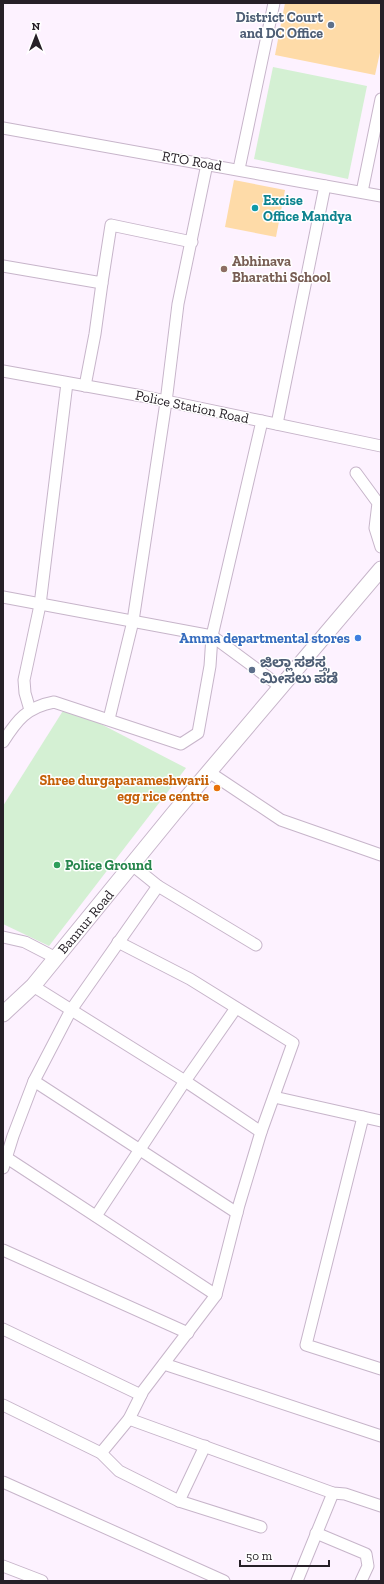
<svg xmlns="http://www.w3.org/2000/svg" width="384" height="1584" font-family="'Zilla Slab','Noto Sans Kannada',serif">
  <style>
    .green { fill: #d4f0d3 }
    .building { fill: #fedba8 }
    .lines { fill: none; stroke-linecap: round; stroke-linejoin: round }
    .minor-casing { stroke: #c7b5ca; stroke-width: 13 }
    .secondary-casing { stroke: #c7b5ca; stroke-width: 17 }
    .minor { stroke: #fff; stroke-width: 11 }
    .secondary { stroke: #fff; stroke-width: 15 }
    .service-dot { fill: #5c6f8a; stroke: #fff; stroke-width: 1.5 }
    .culture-dot { fill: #0f9aa8; stroke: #fff; stroke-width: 1.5 }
    .education-dot { fill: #8d6e63; stroke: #fff; stroke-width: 1.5 }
    .shop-dot { fill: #3f7fe0; stroke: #fff; stroke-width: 1.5 }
    .food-dot { fill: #e8710a; stroke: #fff; stroke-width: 1.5 }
    .leisure-dot { fill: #2e9e5b; stroke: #fff; stroke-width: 1.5 }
    .labels { text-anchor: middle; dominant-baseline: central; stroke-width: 3; stroke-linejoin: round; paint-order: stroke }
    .service-label { font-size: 14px; font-weight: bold; fill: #4e5e75; stroke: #fff; text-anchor: end }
    .street-label { font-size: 14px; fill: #262027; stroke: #fff }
    .culture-label { font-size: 14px; font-weight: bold; fill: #0d838f; stroke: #fff; text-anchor: start }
    .education-label { font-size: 14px; font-weight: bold; fill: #785e54; stroke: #fff; text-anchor: start }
    .shop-label { font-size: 14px; font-weight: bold; fill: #366cbe; stroke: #fff; text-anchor: end }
    .food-label { font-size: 14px; font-weight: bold; fill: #c56008; stroke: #fff; text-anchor: end }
    .leisure-label { font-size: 14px; font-weight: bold; fill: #27864d; stroke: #fff; text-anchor: start }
  </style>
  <rect width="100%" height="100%" fill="#fdf2ff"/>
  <g class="green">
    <polygon points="273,67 367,86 348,179 254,159"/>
    <polygon points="66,706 186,768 49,946 3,924 3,806"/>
  </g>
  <g class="building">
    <polygon points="285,3 381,3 381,48 375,75 275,55"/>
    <polygon points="234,180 285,190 276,237 225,227"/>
  </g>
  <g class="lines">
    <defs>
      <g id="minor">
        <polyline points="3,128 381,196"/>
        <polyline points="239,169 274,3"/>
        <polyline points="362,192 381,99"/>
        <polyline points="3,266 102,283 111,225 192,242"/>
        <polyline points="3,371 142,396 381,446"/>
        <polyline points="85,386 95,334 102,283"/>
        <polyline points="277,424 325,186"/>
        <polyline points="356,473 378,503 375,528 381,547"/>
        <polyline points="3,597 212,636 281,687"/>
        <polyline points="30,710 25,693 24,680 40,605 67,383"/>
        <polyline points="109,719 133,621 166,402 178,304 207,164"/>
        <path d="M3,742C17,720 27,707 54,702L181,744L198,733L210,666L212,636L262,421"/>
        <polyline points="209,772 281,820 381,855"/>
        <polyline points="158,886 256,945"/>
        <polyline points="3,937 25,942 56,958"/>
        <polyline points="33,986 185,1081 261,1132"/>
        <polyline points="34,1081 237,1213"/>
        <polyline points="274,1097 381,1121"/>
        <polyline points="363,1117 306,1345 381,1369"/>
        <polyline points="7,1158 216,1295"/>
        <polyline points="3,1168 13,1136 34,1081 71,1010 158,886 132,865"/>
        <polyline points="96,1216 185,1081 236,1008"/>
        <polyline points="3,1250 188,1333"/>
        <polyline points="3,1329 141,1395"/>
        <polyline points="164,1364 381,1436"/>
        <polyline points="3,1405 101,1453 119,1471 179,1501 261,1527"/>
        <polyline points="129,1419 333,1493 345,1494 381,1506"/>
        <polyline points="101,1453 129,1419 143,1391 216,1295 239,1205 261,1132 293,1043 190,979 118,942"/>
        <polyline points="3,1482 224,1581"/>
        <polyline points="179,1501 205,1446"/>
        <polyline points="316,1533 366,1554 368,1566 361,1581"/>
        <polyline points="3,1566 42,1581"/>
        <polyline points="297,1581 333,1493"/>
      </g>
      <polyline id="secondary" points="3,1014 33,986 174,813 381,569"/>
    </defs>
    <use href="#minor" class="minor-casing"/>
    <use href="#secondary" class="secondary-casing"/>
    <use href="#minor" class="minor"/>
    <use href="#secondary" class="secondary"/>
  </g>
  <g class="service-dot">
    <circle cx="331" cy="25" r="4"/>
    <circle cx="252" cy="670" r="4"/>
  </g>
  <circle class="culture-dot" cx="255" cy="208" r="4"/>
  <circle class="education-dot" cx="224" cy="269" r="4"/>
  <circle class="shop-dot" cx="358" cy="638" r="4"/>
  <circle class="food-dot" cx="217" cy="788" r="4"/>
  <circle class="leisure-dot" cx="57" cy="865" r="4"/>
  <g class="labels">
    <g class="service-label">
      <text x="323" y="17">District Court<tspan x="323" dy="16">and DC Office</tspan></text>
      <text x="260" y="662" text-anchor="start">ಜಿಲ್ಲಾ ಸಶಸ್ತ್ರ<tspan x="260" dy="16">ಮೀಸಲು ಪಡೆ</tspan></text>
    </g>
    <g class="street-label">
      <text transform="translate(192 161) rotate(10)">RTO Road</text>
      <text transform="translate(192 407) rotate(12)">Police Station Road</text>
      <text transform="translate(86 922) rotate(-50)">Bannur Road</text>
    </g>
    <g class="culture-label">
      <text x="263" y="200">Excise<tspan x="263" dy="16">Office Mandya</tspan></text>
    </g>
    <g class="education-label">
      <text x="232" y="261">Abhinava<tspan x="232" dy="16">Bharathi School</tspan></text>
    </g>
    <g class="shop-label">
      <text x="350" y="638">Amma departmental stores</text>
    </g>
    <g class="food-label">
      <text x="209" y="780">Shree durgaparameshwarii<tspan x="209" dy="16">egg rice centre</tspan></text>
    </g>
    <g class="leisure-label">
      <text x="65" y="865">Police Ground</text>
    </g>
  </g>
  <rect width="384" height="1584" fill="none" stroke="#262027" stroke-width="8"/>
  <g transform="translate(36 36)" stroke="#ffffff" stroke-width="3" paint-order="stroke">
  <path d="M0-3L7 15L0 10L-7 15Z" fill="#262027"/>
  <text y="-6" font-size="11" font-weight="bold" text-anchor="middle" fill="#262027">N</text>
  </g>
  <path d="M240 1560v6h89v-6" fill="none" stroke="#262027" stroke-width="2"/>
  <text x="246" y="1560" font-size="12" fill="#262027" stroke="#ffffff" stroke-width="3" paint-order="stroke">50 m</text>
</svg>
